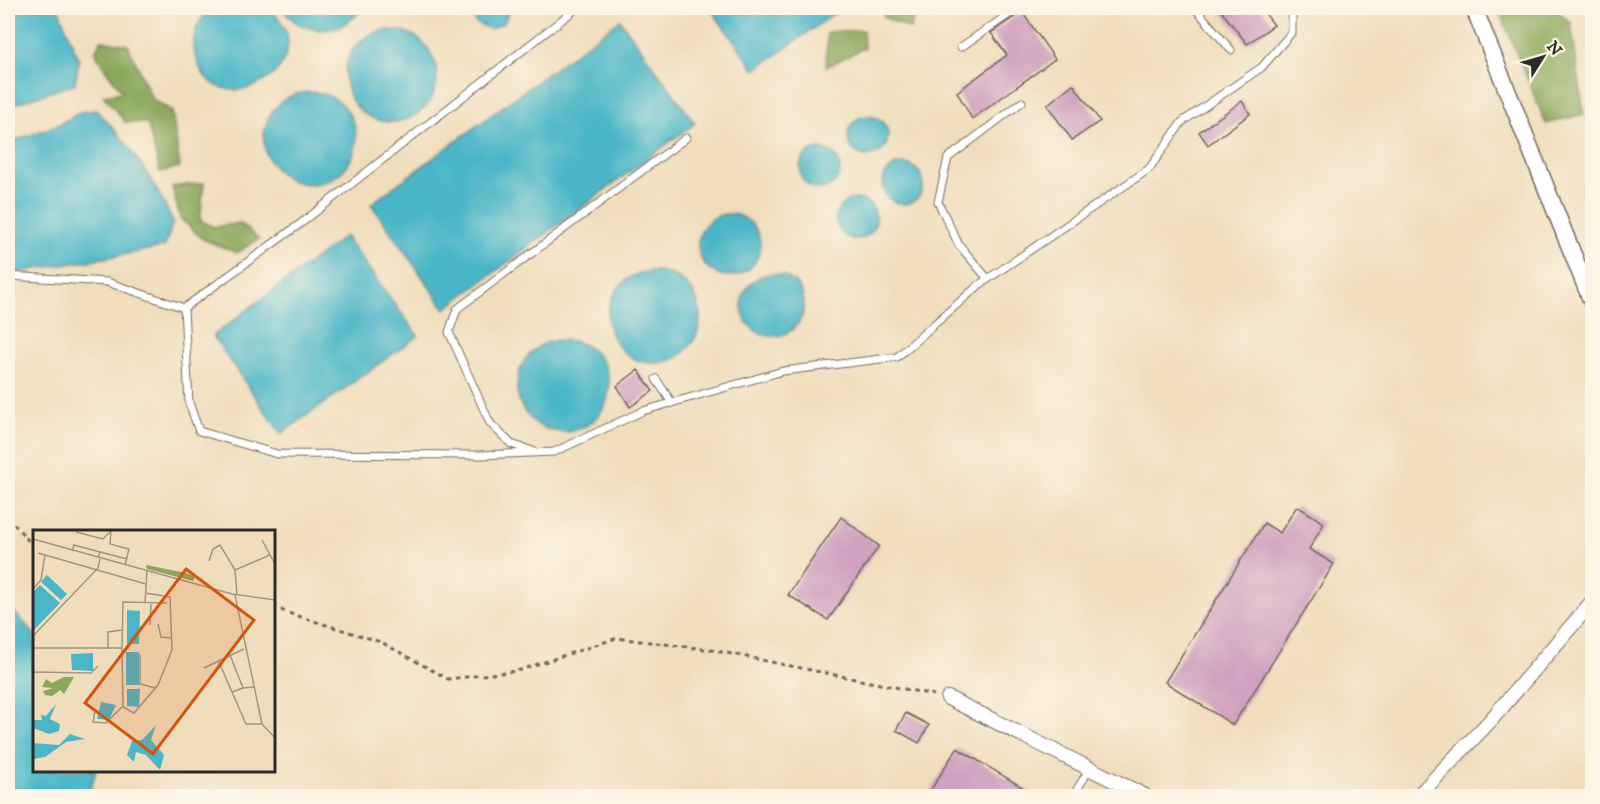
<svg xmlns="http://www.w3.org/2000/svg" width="1600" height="804" font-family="'IM FELL DW Pica',serif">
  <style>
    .forest { fill: #8aa75a; stroke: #5a6942; stroke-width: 1.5 }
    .water { fill: #4ab6c7; stroke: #3a7079; stroke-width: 1.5 }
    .building { fill: #d0a1c0 }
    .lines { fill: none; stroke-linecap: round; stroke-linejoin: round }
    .service-casing { stroke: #70695e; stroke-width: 9 }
    .minor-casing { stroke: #70695e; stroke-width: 16 }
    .tertiary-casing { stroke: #70695e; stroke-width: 19 }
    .path { stroke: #70695e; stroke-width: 3; stroke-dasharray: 4.5 4.5; stroke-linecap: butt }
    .service { stroke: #fff; stroke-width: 7 }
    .minor { stroke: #fff; stroke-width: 14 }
    .tertiary { stroke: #fff; stroke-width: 16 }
    .inset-road { fill: none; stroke: #a19682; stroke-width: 1.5 }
    .view { fill: #d5540f; fill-opacity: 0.15; stroke: #d5540f; stroke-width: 3 }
    .inset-edge { fill: none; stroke: #2b2b2b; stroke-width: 3 }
  </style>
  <rect width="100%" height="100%" fill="#fcf5e5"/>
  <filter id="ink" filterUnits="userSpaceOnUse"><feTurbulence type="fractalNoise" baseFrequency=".0167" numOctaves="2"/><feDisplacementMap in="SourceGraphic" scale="12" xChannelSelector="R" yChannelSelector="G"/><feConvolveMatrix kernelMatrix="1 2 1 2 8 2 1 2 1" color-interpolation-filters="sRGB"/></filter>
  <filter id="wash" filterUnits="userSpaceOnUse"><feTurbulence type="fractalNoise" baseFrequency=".008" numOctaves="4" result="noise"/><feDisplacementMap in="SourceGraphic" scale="24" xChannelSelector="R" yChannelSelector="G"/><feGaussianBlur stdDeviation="1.35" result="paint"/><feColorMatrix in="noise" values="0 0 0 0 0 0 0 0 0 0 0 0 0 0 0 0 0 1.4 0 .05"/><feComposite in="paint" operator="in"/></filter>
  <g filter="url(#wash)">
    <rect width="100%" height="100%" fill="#f0ddbc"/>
    <g class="forest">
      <polygon points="885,8 918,8 910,29 884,17"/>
      <polygon points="1498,8 1524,8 1524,10 1527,8 1554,8 1571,23 1584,114 1546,124"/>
      <polygon points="863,30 864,48 826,67 827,32"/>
      <polygon points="101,40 128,45 152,99 172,111 180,167 160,172 147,123 125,122 103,95 123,92 107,72 95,52"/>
      <polygon points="204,183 200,220 214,227 240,223 259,239 237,253 203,239 180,218 172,187"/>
    </g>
    <g class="water">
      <polygon points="8,8 58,8 79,60 75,84 8,106"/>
      <path d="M211,8H269C333,63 214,134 195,54C191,36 198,20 211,8Z"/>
      <path d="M282,8H362C342,37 302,37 282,8Z"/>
      <polygon points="470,8 510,8 504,23 490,29 476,23"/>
      <polygon points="710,8 842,8 755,70"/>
      <polygon points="620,20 695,123 445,309 371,204"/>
      <circle cx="391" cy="76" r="46"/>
      <circle cx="310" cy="138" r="46"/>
      <path d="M96,110C127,140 155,182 173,222L165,246C113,259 60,264 8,274V143L60,124L80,112Z"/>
      <circle cx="868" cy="136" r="20"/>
      <circle cx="820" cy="169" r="20"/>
      <circle cx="903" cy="184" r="20"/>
      <circle cx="856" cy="219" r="20"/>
      <circle cx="729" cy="245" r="31"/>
      <polygon points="345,236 418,336 281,434 213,336"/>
      <circle cx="654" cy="317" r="46"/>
      <circle cx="773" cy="305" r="31"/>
      <circle cx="563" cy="386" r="46"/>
      <polygon points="8,605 34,634 34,770 96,770 89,796 8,796"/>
    </g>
    <g id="blocks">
      <g class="building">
        <polygon points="1219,8 1261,8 1274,25 1247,44"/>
        <polygon points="1022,12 1055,59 972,119 957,92 1007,55 991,33"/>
        <polygon points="1073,84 1100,121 1072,140 1047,105"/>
        <polygon points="1242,101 1250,114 1208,145 1199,132"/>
        <polygon points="638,370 653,391 630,407 617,386"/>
        <polygon points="1297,506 1324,523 1309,549 1334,564 1233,725 1165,682 1264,523 1280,533"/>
        <polygon points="841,517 879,546 828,620 788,595"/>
        <polygon points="906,713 929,725 919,743 896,730"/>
        <polygon points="957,748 1037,796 927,796"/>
      </g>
    </g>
  </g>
  <g filter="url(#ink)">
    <use href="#blocks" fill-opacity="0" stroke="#70695e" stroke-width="1.5"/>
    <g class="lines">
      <defs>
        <g id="service">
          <polyline points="577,8 300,224 184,308 189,403 199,431 277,454 481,455 554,452 643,411 783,371 897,357 979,285 1149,169 1182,122 1262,67 1292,32 1292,8"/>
          <polyline points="1195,8 1231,50"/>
          <polyline points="961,47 1018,8"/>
          <polyline points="8,276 107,282 184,308"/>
          <polyline points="988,279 959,245 938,202 948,158 1022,102"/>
          <polyline points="656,379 672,403"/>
          <polyline points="533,451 511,444 490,423 449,332 457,309 686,138"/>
          <polyline points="1073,796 1090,768"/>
        </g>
        <g id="minor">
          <polyline points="948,698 1145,796"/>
          <polyline points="1418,796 1490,721 1592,602"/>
        </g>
        <polyline id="tertiary" points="1474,8 1592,302"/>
      </defs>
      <use href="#service" class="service-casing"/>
      <use href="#minor" class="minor-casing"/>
      <use href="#tertiary" class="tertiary-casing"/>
      <g class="path">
        <polyline points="8,517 34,547"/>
        <polyline points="273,605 285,612 381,642 448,679 517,671 617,638 712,650 934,695"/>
      </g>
      <use href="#service" class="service"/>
      <use href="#minor" class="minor"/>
      <use href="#tertiary" class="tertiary"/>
    </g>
  </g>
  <g transform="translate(33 530)">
    <rect width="242" height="242" fill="#f0ddbc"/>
    <path d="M113,35L153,43L162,47L160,51L114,39ZM31,147H41L31,164L27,160L19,166L12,165L10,161L20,158L9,157L13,149L19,153Z" fill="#8aa75a"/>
    <path d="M14,45L34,64L28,70L8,52ZM7,55L27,73L0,101V62ZM94,80L107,81L106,114H94ZM93,122H106V155H93ZM60,123V141L39,140L38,124ZM94,159H107L106,177L94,176ZM68,172L83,175L76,190L64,189ZM23,174L17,189L27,194L26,201L16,204L0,198V190H9L8,185L13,186ZM123,195L118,210L131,225L127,240L113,225L103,222L101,232L94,225L99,211L109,210ZM37,204L52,209L33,212L12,227L0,229V213L26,215Z" fill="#4ab6c7"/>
    <path class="inset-road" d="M43,2L70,9L78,1L77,14L96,19L92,35M0,9L199,64L242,70M229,10L242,34M39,21L41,15L67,22M5,23L113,54M65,28L67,22L94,29M176,31L180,19L187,15L202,40M0,59L8,50L12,25M202,65L229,194L242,208M204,65L202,40L237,25M112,73L114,41M125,94L128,107L138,108M117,95L118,74M0,106L65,38L67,29M0,118H89L90,72L134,73M89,118L90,177L101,183L125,155L139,120L137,67L112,63M75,119V102L89,100M107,124V154L122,158M197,125L210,158L221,157M185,130L199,162L210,158M171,138L211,119M0,142L58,143L65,136M199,162L213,194H229M62,181L60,192L73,193L89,177"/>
    <path class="view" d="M153,39L221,90L120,224L52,173Z"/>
    <rect width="242" height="242" class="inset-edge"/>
  </g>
  <rect width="1600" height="804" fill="none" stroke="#fcf5e5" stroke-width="30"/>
  <g transform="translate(1543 57) rotate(53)" stroke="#fcf5e5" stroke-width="4.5" paint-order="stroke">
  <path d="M0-4.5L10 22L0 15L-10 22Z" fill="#2b2b2b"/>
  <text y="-9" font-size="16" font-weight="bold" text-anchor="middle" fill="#2b2b2b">N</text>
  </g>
</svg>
